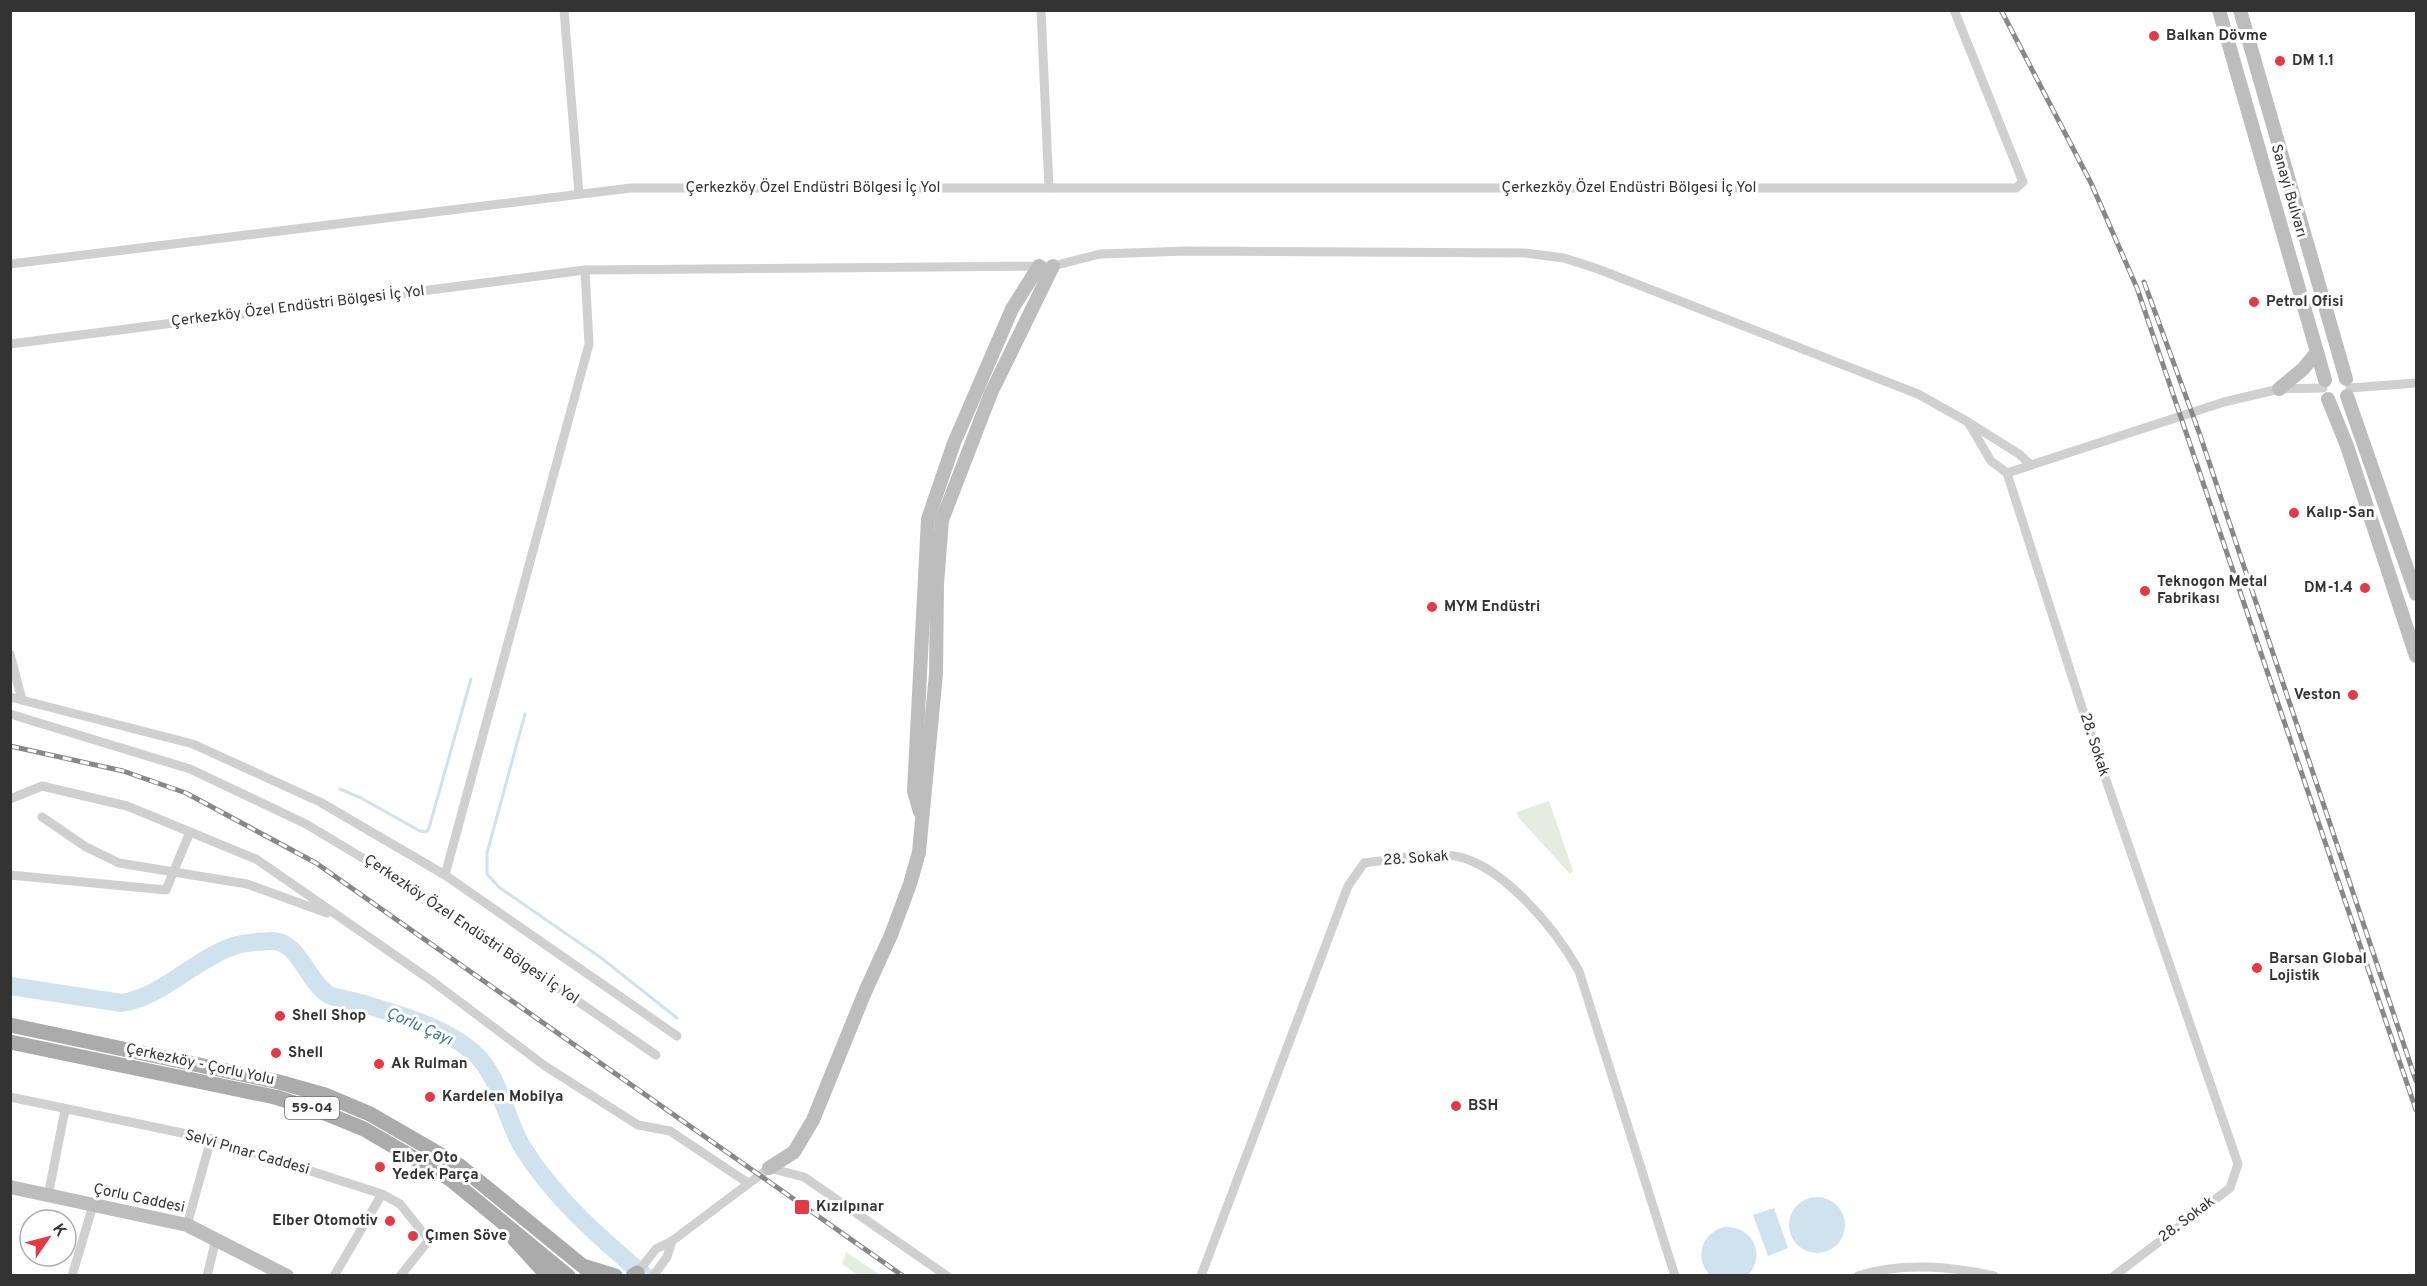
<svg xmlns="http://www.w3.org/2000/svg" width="2427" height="1286" font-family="Overpass,sans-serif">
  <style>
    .green { fill: #e6ecdf }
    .water { fill: #cfe2ee }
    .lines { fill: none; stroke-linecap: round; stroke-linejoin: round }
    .stream { stroke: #cfe2ee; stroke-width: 3 }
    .river { stroke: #cfe2ee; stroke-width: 18 }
    .street { stroke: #d0d0d0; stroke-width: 9 }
    .secondary { stroke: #bdbdbd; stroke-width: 14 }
    .primary { stroke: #ababab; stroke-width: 15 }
    .rail-casing { stroke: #888; stroke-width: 5 }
    .rail { stroke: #fff; stroke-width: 3; stroke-dasharray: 9; stroke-linecap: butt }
    .poi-dot { fill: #e63946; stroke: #fff; stroke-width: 2 }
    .labels { text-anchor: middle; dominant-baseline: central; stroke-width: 6; stroke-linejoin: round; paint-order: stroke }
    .shield { fill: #fff; stroke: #707070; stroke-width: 1.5 }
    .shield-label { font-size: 14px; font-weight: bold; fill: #333 }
    .poi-label { font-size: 15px; font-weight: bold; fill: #333; stroke: #fff; text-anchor: start }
    .street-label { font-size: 15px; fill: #333; stroke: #fff }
    .water-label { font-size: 16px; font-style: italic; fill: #3f7597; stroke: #fff }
  </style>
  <rect width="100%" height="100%" fill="#fff"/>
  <g class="green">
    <polygon points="1549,801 1573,871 1570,874 1518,817 1517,812"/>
    <polygon points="846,1252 880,1275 858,1275 842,1264"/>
  </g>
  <g class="water">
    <circle cx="1817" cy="1225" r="28"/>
    <polygon points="1774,1208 1788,1248 1768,1256 1753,1215"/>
    <path d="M1724,1227C1752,1225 1767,1255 1748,1275H1710C1694,1259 1701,1233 1724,1227Z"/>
  </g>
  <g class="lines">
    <g class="stream">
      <polyline points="525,714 487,853 487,874 500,888 600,957 677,1018"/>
      <polyline points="340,789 361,798 420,831 426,832 429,828 471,679"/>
    </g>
    <path class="river" d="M10,986L122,1003C163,996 193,961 231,947C243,942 258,942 271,941C299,940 307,982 329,995C338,999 351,1000 360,1003C397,1014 443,1026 473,1052C500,1075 504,1117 523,1148C554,1198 600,1238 645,1276"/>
    <g class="street">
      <polyline points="564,10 579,194"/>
      <polyline points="1041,10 1049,188"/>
      <polyline points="10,264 631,188 2016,188 2023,182 1954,10"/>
      <polyline points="10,344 585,270 1053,266 1100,254 1187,251 1525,253 1564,258 1598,269 1918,394 1968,422"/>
      <polyline points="2350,388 2416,383"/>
      <polyline points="2007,473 1991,461 1968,422 2019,454 2031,465"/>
      <polyline points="10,654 22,700"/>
      <polyline points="10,697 193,744 320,802 445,875 677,1036"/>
      <polyline points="10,714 190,769 306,824 416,890 656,1055"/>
      <polyline points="10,799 42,786 127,806 256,859 432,981 545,1066 638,1125 670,1131 748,1183"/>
      <polyline points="42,817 86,847 119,863 247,884 327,913"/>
      <polyline points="10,875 166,890 190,832"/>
      <polyline points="445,875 589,344 585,270"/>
      <polyline points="10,1097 211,1139 382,1194 400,1204 429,1240 400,1276"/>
      <polyline points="48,1196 65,1110"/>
      <polyline points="187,1225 211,1139"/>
      <polyline points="637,1273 656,1249 672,1241 769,1168 804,1177 947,1276"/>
      <polyline points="72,1276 93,1205"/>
      <polyline points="207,1276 216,1239"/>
      <polyline points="334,1276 382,1194"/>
      <polyline points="653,1276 667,1257 672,1241"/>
      <path d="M1201,1276L1348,886L1364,863C1391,860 1421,853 1447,855C1499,858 1556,930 1579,971L1675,1276"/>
      <path d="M1858,1276C1900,1262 1951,1266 1994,1276"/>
      <polyline points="2114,1276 2230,1188 2238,1164 2093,742 2007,473 2224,402 2279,389 2323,388"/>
    </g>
    <g class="secondary">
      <polyline points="2219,10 2325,380"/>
      <polyline points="2240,10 2346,379"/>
      <polyline points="2279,389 2303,369 2317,352"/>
      <polyline points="2347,396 2416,594"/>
      <polyline points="2328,399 2347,446 2416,656"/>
      <polyline points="920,812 914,791 928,519 954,443 1012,309 1039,266"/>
      <polyline points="769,1168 794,1152 813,1120 865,992 891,935 910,884 919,852 936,674 937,584 942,520 991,393 1053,266"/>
      <polyline points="10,1187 187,1225 287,1276"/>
    </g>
    <g class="primary">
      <polyline points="10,1025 279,1082 325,1095 370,1114 460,1166 595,1276"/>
      <polyline points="10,1042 275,1097 320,1111 364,1129 450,1179 568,1276"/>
      <polyline points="515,1240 548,1276"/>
      <polyline points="586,1267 615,1276"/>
      <polyline points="633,1276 637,1273"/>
    </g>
    <defs>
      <g id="rail">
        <polyline points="2001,10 2091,183 2137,288 2416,1110"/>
        <polyline points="2144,282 2200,435 2416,1081"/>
        <polyline points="10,746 123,771 186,793 316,863 903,1276"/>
      </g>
    </defs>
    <use href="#rail" class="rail-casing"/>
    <use href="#rail" class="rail"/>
  </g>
  <g class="poi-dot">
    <circle cx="2154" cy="36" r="6"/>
    <circle cx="2280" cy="61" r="6"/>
    <circle cx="2254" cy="302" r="6"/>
    <circle cx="2294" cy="513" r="6"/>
    <circle cx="2365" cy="588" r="6"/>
    <circle cx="2145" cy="591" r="6"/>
    <circle cx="1432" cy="607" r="6"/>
    <circle cx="2353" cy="695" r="6"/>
    <circle cx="2257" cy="968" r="6"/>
    <circle cx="280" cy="1016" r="6"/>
    <circle cx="276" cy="1053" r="6"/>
    <circle cx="379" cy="1064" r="6"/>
    <circle cx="430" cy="1097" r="6"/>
    <circle cx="1456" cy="1106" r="6"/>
    <circle cx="380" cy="1167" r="6"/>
    <rect x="794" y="1199" width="16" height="16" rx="3"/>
    <circle cx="390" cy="1221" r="6"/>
    <circle cx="413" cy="1236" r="6"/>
  </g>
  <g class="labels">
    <rect class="shield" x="285" y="1097" width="54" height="22" rx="4.5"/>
    <g class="shield-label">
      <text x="312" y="1108">59-04</text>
    </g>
    <g class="poi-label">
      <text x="2166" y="36">Balkan Dövme</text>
      <text x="2292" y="61">DM 1.1</text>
      <text x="2266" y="302">Petrol Ofisi</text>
      <text x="2306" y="513">Kalıp-San</text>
      <text x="2157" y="582">Teknogon Metal<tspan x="2157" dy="17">Fabrikası</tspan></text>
      <text x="2353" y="588" text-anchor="end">DM-1.4</text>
      <text x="1444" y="607">MYM Endüstri</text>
      <text x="2341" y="695" text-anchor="end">Veston</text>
      <text x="2269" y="959">Barsan Global<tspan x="2269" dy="17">Lojistik</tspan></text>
      <text x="292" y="1016">Shell Shop</text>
      <text x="288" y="1053">Shell</text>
      <text x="391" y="1064">Ak Rulman</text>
      <text x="442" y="1097">Kardelen Mobilya</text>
      <text x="1468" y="1106">BSH</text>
      <text x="392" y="1158">Elber Oto<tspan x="392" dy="17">Yedek Parça</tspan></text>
      <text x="816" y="1207">Kızılpınar</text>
      <text x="378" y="1221" text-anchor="end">Elber Otomotiv</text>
      <text x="425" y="1236">Çımen Söve</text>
    </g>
    <g class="street-label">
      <text x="813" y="188">Çerkezköy Özel Endüstri Bölgesi İç Yol</text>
      <text x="1629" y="188">Çerkezköy Özel Endüstri Bölgesi İç Yol</text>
      <text transform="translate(2288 191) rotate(74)">Sanayi Bulvarı</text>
      <text transform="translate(298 307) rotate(-7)">Çerkezköy Özel Endüstri Bölgesi İç Yol</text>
      <text transform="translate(2094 745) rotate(72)">28. Sokak</text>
      <text transform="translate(1416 859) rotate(-4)">28. Sokak</text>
      <text transform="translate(471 930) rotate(34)">Çerkezköy Özel Endüstri Bölgesi İç Yol</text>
      <text transform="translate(200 1065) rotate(12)">Çerkezköy - Çorlu Yolu</text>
      <text transform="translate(247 1153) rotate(16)">Selvi Pınar Caddesi</text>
      <text transform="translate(139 1199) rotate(12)">Çorlu Caddesi</text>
      <text transform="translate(2187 1220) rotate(-37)">28. Sokak</text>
    </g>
    <g class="water-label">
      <text transform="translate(419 1027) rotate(24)">Çorlu Çayı</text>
    </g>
  </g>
  <rect width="2427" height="1286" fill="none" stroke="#333333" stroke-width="24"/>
  <g transform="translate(48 1238) rotate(55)"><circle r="28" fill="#ffffff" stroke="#adadad" stroke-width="1.5"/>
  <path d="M0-4.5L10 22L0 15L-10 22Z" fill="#e63946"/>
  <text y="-9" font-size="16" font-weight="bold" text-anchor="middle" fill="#333333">K</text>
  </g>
</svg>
